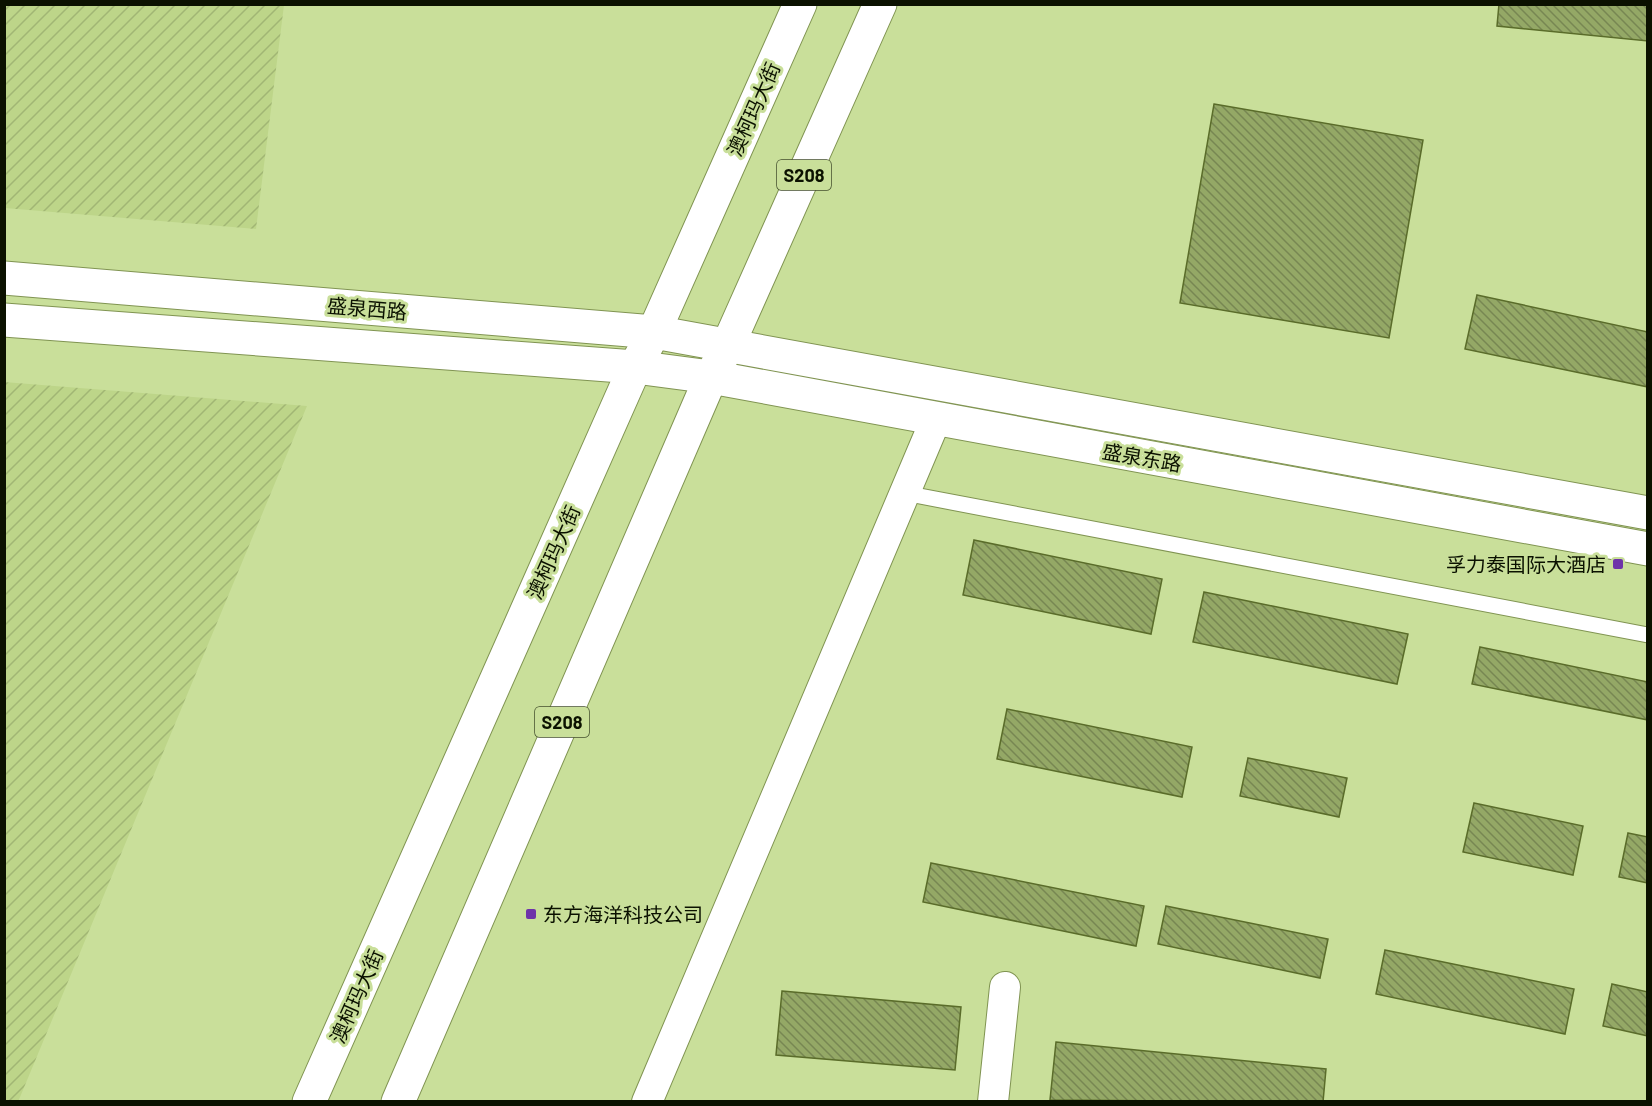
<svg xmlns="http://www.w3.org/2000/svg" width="1652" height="1106" font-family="Barlow,'Noto Sans SC',sans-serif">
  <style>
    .industrial { fill: url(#industrial-furrows) }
    .building { fill: url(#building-back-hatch); stroke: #5a6c2a; stroke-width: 1.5 }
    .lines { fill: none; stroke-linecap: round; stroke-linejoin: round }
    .service-casing { stroke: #809452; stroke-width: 17 }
    .minor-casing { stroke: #809452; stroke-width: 32 }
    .tertiary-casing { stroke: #809452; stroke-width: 35 }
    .primary-casing { stroke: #809452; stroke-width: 35 }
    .service { stroke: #fff; stroke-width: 15 }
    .minor { stroke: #fff; stroke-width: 30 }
    .tertiary { stroke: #fff; stroke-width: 33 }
    .primary { stroke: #fff; stroke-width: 33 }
    .poi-dot { fill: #6e33a9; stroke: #c9df9a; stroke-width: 2 }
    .labels { text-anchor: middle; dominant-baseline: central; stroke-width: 6; stroke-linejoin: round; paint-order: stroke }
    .shield { fill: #c9df9a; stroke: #444f2e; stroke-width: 1.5 }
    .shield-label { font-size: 18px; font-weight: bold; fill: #0b1100 }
    .street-label { font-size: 20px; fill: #0b1100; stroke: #c9df9a }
    .poi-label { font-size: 20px; fill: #0b1100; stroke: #c9df9a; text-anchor: end }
  </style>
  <defs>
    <pattern id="industrial-furrows" width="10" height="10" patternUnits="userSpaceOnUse" patternTransform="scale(1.5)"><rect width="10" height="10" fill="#bdd589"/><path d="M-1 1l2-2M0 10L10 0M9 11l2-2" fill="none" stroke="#a1b674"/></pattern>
    <pattern id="building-back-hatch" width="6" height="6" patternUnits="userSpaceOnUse" patternTransform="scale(1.5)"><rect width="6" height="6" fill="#94a866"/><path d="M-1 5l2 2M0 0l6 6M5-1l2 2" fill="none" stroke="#778752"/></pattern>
  </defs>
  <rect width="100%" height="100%" fill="#c9df9a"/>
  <g class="industrial">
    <polygon points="4,5 284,5 256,229 5,208"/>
    <polygon points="4,382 307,406 18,1102 4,1101"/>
  </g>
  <g class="building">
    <polygon points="1499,4 1648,4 1648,41 1497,26"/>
    <polygon points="1214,104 1423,140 1389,338 1180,303"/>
    <polygon points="1477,295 1648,332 1648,387 1465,349"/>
    <polygon points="974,540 1162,579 1151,634 963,595"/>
    <polygon points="1204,592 1408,634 1397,684 1193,642"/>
    <polygon points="1480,647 1648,682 1648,720 1472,684"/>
    <polygon points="1007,709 1192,747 1182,797 997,759"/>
    <polygon points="1248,758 1347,778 1339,817 1240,796"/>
    <polygon points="1474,803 1583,826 1573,875 1463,852"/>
    <polygon points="1628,833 1648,837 1648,883 1619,877"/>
    <polygon points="931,863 1144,906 1136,946 923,902"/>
    <polygon points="1166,906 1328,939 1320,978 1158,944"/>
    <polygon points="1385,950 1574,989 1565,1034 1376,994"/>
    <polygon points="1612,984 1648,992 1648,1036 1603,1026"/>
    <polygon points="782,991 961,1007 955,1070 776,1055"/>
    <polygon points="1056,1042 1326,1069 1323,1102 1050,1100"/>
  </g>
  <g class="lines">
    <defs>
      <polyline id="service" points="904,493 1648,635"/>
      <g id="minor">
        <polyline points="647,1102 936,419"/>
        <polyline points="993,1102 1005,987"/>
      </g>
      <g id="tertiary">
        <polyline points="4,278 654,332 1648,513"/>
        <polyline points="4,320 635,367 711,377 1648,549"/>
      </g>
      <g id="primary">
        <polyline points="309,1102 635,367 654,332 800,4"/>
        <polyline points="398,1102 711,377 728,345 880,4"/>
      </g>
    </defs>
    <use href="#service" class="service-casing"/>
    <use href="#minor" class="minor-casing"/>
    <use href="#tertiary" class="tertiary-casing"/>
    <use href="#primary" class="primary-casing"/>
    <use href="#service" class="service"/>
    <use href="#minor" class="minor"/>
    <use href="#tertiary" class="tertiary"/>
    <use href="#primary" class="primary"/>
  </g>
  <g class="poi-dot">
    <rect x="1612" y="558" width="12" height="12" rx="3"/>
    <rect x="525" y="908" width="12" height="12" rx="3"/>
  </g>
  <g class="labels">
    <g class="shield">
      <rect x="777" y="160" width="54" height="30" rx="4.5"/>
      <rect x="535" y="707" width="54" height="30" rx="4.5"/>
    </g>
    <g class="shield-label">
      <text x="804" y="175">S208</text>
      <text x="562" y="722">S208</text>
    </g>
    <g class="street-label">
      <text transform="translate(753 109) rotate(-66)">澳柯玛大街</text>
      <text transform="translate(367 308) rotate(5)">盛泉西路</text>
      <text transform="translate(1142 457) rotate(10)">盛泉东路</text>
      <text transform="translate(553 552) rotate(-66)">澳柯玛大街</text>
      <text transform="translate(356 996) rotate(-66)">澳柯玛大街</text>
    </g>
    <g class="poi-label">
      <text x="1606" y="564">孚力泰国际大酒店</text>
      <text x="543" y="914" text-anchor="start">东方海洋科技公司</text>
    </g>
  </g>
  <rect width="1652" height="1106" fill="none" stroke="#0b1100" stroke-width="12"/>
</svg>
